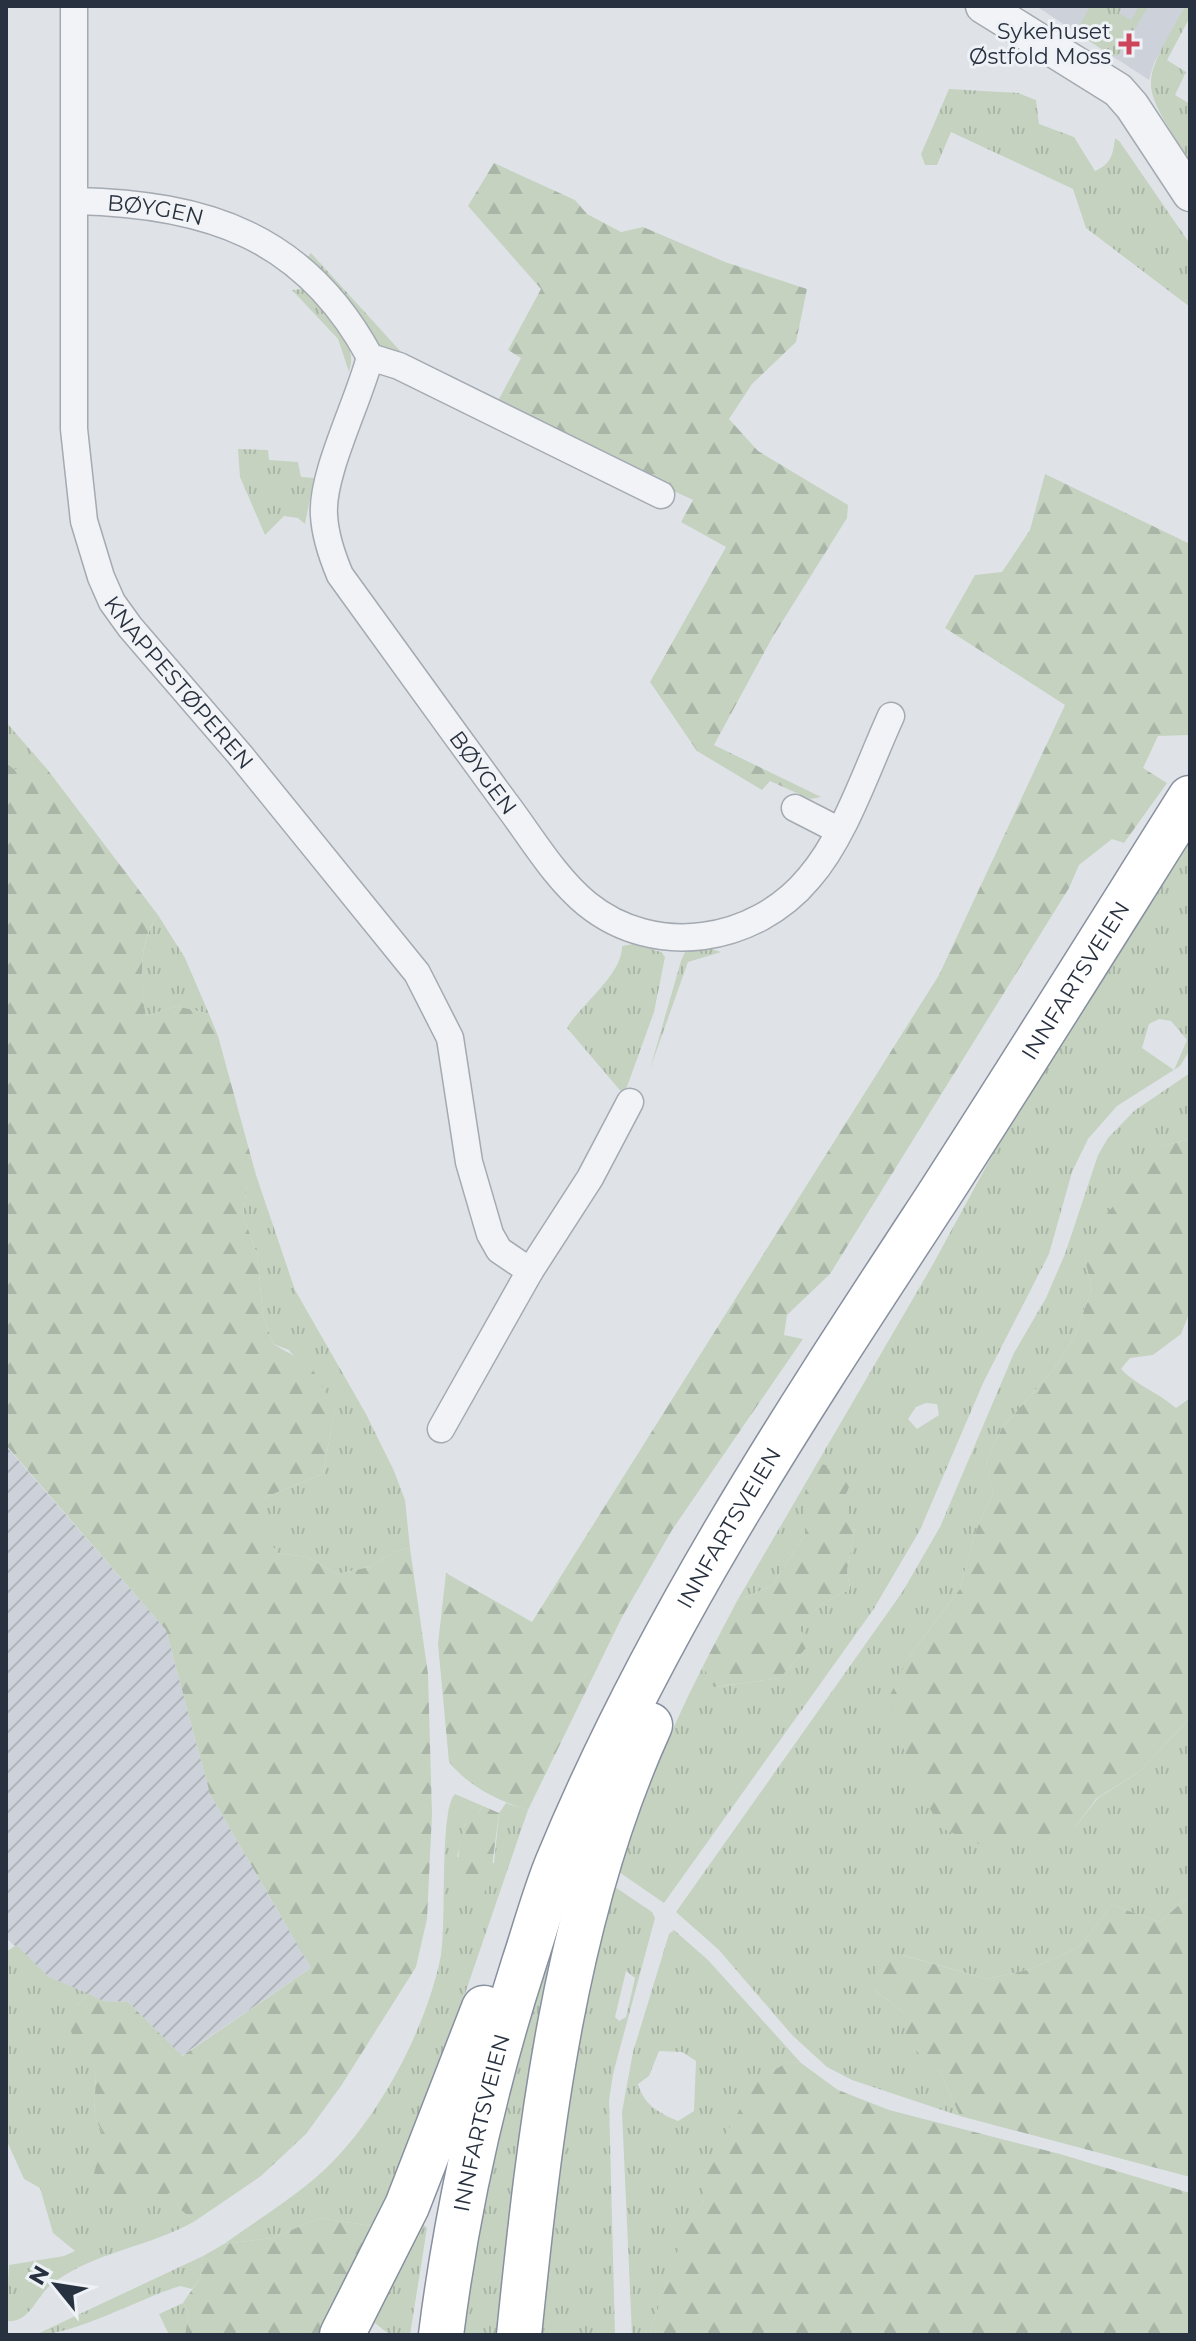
<svg xmlns="http://www.w3.org/2000/svg" width="1196" height="2341" font-family="Montserrat,sans-serif">
  <style>
    .built { fill: #cdd2da }
    .industrial { fill: url(#industrial-furrows) }
    .grass { fill: url(#grass-tufts); fill-rule: evenodd }
    .forest { fill: url(#forest-firs) }
    .lines { fill: none; stroke-linecap: round; stroke-linejoin: round }
    .minor-casing { stroke: #a4aab2; stroke-width: 29 }
    .tertiary-casing { stroke: #a4aab2; stroke-width: 37 }
    .trunk-casing { stroke: #87909f; stroke-width: 47 }
    .minor { stroke: #f2f3f6; stroke-width: 26 }
    .tertiary { stroke: #f2f3f6; stroke-width: 34 }
    .trunk { stroke: #fff; stroke-width: 44 }
    .poi-dot { fill: #cc455b; stroke: #eef2f6; stroke-width: 3 }
    .labels { text-anchor: middle; dominant-baseline: central; stroke-width: 6; stroke-linejoin: round; paint-order: stroke }
    .poi-label { font-size: 22px; fill: #28313f; stroke: #eef2f6; text-anchor: end }
    .street-label { font-size: 22px; fill: #28313f; stroke: #eef2f6 }
  </style>
  <defs>
    <pattern id="industrial-furrows" width="10" height="10" patternUnits="userSpaceOnUse" patternTransform="scale(2)"><rect width="10" height="10" fill="#cdd2da"/><path d="M-1 1l2-2M0 10L10 0M9 11l2-2" fill="none" stroke="#b0b5bc"/></pattern>
    <pattern id="grass-tufts" width="24" height="20" patternUnits="userSpaceOnUse" patternTransform="scale(2)"><rect width="24" height="20" fill="#c5d2c0"/><path d="M3 7l-1-3M5 7V3M7 7l1-3M15 17l-1-3M17 17v-4M19 17l1-3" fill="none" stroke="#a9b5a6"/></pattern>
    <pattern id="forest-firs" width="22" height="20" patternUnits="userSpaceOnUse" patternTransform="scale(2)"><rect width="22" height="20" fill="#c5d2c0"/><path d="M5 1l3.5 6h-7zM16 11l3.5 6h-7z" fill="#a9b5a6"/></pattern>
  </defs>
  <rect width="100%" height="100%" fill="#dfe3e8"/>
  <polygon class="built" points="1036,6 1185,6 1154,63 1149,80"/>
  <polygon class="industrial" points="6,1446 166,1630 210,1794 311,1968 181,2056 128,2002 103,2001 49,1977 6,1938"/>
  <g class="grass">
    <polygon points="1090,6 1122,6 1119,13 1131,20 1139,6 1149,6 1119,55 1112,56 1076,32"/>
    <path d="M1185,6H1190V17L1167,60L1186,72L1175,95L1190,104V163C1141,80 1137,92 1185,6Z"/>
    <path d="M949,89L1018,93L1036,100L1039,124L1074,137L1095,171C1111,164 1113,155 1115,138L1120,142L1190,244V307L1086,228L1073,189L951,132L937,165H925L921,154Z"/>
    <polygon points="311,253 402,353 377,352 306,259"/>
    <path d="M303,289C324,307 361,341 349,372L338,339L292,290Z"/>
    <polygon points="238,449 268,450 269,460 298,462 301,477 314,478 305,524 298,518 284,516 265,535 240,477"/>
    <polygon points="6,722 47,769 14,769 6,763"/>
    <path d="M1190,833V1050L1180,1066L1117,1106L1088,1139L1072,1172L1049,1254L984,1381L920,1530L873,1610L664,1903L619,1872C641,1800 669,1733 703,1666L715,1687L780,1678L807,1647L797,1629L819,1606L850,1589L847,1570L855,1528L805,1492V1534L773,1585L737,1601L932,1266L1006,1130ZM1159,1019L1171,1021L1187,1040L1174,1070L1142,1048L1149,1024ZM926,1403L937,1404L939,1415L917,1429L908,1419L916,1407Z"/>
    <path d="M158,915L185,958L209,1014L177,1006L146,1016C140,986 138,941 158,915Z"/>
    <path d="M634,944L661,952L665,957L654,1012L624,1095L567,1028C580,1005 623,974 622,946Z"/>
    <polygon points="702,946 721,952 688,962 650,1069 681,961 685,952"/>
    <polygon points="1190,1073 1190,1139 1163,1146 1085,1260 1092,1288 1075,1336 1053,1370 1002,1428 986,1462 993,1493 975,1533 960,1589 909,1657 1075,1827 1098,1798 1139,1772 1190,1718 1190,1895 1160,1922 1112,1905 1079,1947 1031,1969 987,1979 903,1955 874,1990 906,2014 906,2041 940,2072 960,2116 852,2080 827,2067 792,2035 719,1950 676,1912 903,1591 940,1527 1014,1353 1046,1298 1065,1254 1098,1155 1108,1138 1134,1111"/>
    <polygon points="256,1175 295,1290 366,1414 394,1471 405,1500 410,1548 395,1551 369,1567 337,1574 307,1557 278,1553 262,1534 263,1498 323,1474 335,1408 289,1350 273,1344 263,1315 257,1254 243,1215 247,1184"/>
    <path d="M455,1794L483,1806L478,1814L465,1824L457,1857L494,1863L499,1813L506,1803L528,1810L433,2087L378,2227L319,2218L273,2238L224,2244C257,2220 292,2199 322,2172C377,2122 427,2028 441,1955C447,1925 439,1809 455,1794Z"/>
    <path d="M615,1887L652,1912L655,1918L613,2074L609,2101L615,2335H535L581,2011ZM626,1971L635,1978L626,2017L619,2021L615,2017Z"/>
    <path d="M674,1930L708,1960L801,2063L788,2062L704,2171V2200L682,2239L649,2335H632L622,2112L633,2052L669,1934ZM659,2051L682,2052L696,2061L694,2111L678,2121C659,2113 644,2105 638,2084L649,2076Z"/>
    <path d="M16,1945L49,1977L89,1994L74,2007L96,2074L94,2116L102,2132L171,2191L181,2210L195,2221C150,2247 93,2252 52,2284C36,2296 30,2324 6,2321L9,2265L64,2256L75,2251L53,2233L40,2188L24,2179L6,2139V1952Z"/>
    <polygon points="547,1957 555,1957 508,2335 459,2335 489,2162"/>
    <polygon points="418,2219 427,2228 410,2335 390,2335 375,2323 368,2335 358,2335"/>
    <path d="M203,2256L200,2278L192,2289L180,2286C138,2299 75,2335 35,2335Z"/>
    <polygon points="183,2303 189,2312 185,2335 169,2335 159,2314"/>
  </g>
  <g class="forest">
    <polygon points="494,163 575,200 587,214 621,232 643,227 725,262 807,289 796,342 752,384 729,419 758,451 848,505 847,518 772,638 714,745 821,797 810,799 770,781 762,790 697,751 650,682 726,547 681,522 693,500 498,409 499,399 521,358 508,350 541,289 468,206"/>
    <path d="M1045,474L1190,544V735L1158,736L1143,768L1167,783L1124,843L1112,839L1079,865L1069,888L830,1274L787,1315L784,1335L803,1339L672,1530L622,1617L528,1810C499,1801 469,1787 449,1762L438,1644L446,1573L532,1622L939,975L1065,705L945,628L975,575L1002,572L1030,530Z"/>
    <path d="M6,763L14,769H47L158,915C138,940 140,986 146,1016L177,1006L209,1014L218,1036L256,1175L247,1185L243,1215L257,1254L263,1315L273,1344L310,1365L335,1408L323,1474L263,1498V1534L278,1553L307,1557L337,1574L369,1567L395,1551L410,1548L428,1674L432,1814L427,1919L416,1967L341,2086L306,2134L261,2176L195,2221L181,2210L171,2192C155,2202 125,2206 108,2194C102,2190 98,2179 94,2173L98,2159L110,2148L94,2116L96,2074L87,2051L74,2041L69,2024L74,2007L89,1994L103,2001L128,2002L182,2056L311,1968L210,1794L166,1630L6,1445Z"/>
    <path d="M1190,1139V1311L1181,1334L1153,1355L1130,1358L1121,1369C1136,1385 1159,1393 1176,1408L1190,1398V1718L1139,1772L1097,1798L1075,1827L991,1849L941,1828L913,1779L888,1699L909,1657L960,1589L975,1533L993,1493L986,1462L1002,1428L1053,1370L1075,1336L1092,1288L1085,1260L1100,1222L1163,1146Z"/>
    <polygon points="817,1463 842,1469 849,1487 843,1501 855,1528 847,1570 850,1589 819,1606 798,1629 808,1637 807,1647 780,1678 714,1687 703,1666 737,1601 773,1585 805,1534 805,1492"/>
    <path d="M483,1806L499,1813L490,1882L480,1900L460,1904C458,1874 454,1842 470,1815L478,1814Z"/>
    <polygon points="1190,1895 1190,2177 960,2116 940,2072 905,2041 906,2014 874,1990 878,1956 902,1955 987,1979 1031,1969 1079,1947 1112,1905 1160,1922"/>
    <polygon points="788,2062 801,2063 838,2090 889,2110 1060,2154 1190,2193 1190,2335 649,2335 682,2238 704,2200 704,2171 757,2080"/>
    <polygon points="319,2218 378,2227 322,2335 185,2335 189,2312 183,2303 200,2278 203,2256 224,2244 273,2238"/>
  </g>
  <g class="lines">
    <defs>
      <g id="minor">
        <path id="s1" d="M74,6V429L84,521L101,577L112,602L130,627L241,756L417,973L450,1038L469,1162L490,1234L499,1250L530,1271L441,1429"/>
        <path id="s2" d="M76,201C207,204 305,236 370,357L399,366L661,495"/>
        <path id="s3" d="M370,357C359,401 321,474 324,515C325,536 332,556 340,575C395,651 449,726 504,801C530,835 554,877 587,904C655,959 755,943 809,878C845,837 868,766 891,716"/>
        <polyline points="795,808 838,830"/>
        <polyline points="530,1271 590,1178 630,1102"/>
      </g>
      <polyline id="tertiary" points="983,6 1118,90 1132,106 1190,194"/>
      <g id="trunk">
        <polyline points="342,2335 407,2206 484,2008"/>
        <path id="s4" d="M441,2335C457,2209 485,2084 524,1963C535,1930 544,1896 557,1864C655,1626 795,1415 935,1201C1021,1068 1105,933 1190,798"/>
        <path d="M519,2335C540,2130 564,1914 650,1725"/>
      </g>
    </defs>
    <use href="#minor" class="minor-casing"/>
    <use href="#tertiary" class="tertiary-casing"/>
    <use href="#trunk" class="trunk-casing"/>
    <use href="#minor" class="minor"/>
    <use href="#tertiary" class="tertiary"/>
    <use href="#trunk" class="trunk"/>
  </g>
  <path class="poi-dot" d="M1125 32h8v8h8v8h-8v8h-8v-8h-8v-8h8z"/>
  <g class="labels">
    <g class="poi-label">
      <text x="1111" y="31">Sykehuset<tspan x="1111" dy="25">Østfold Moss</tspan></text>
    </g>
    <g class="street-label">
      <text stroke="none"><textPath href="#s2" startOffset="80">BØYGEN</textPath></text>
      <text stroke="none"><textPath href="#s1" startOffset="706">KNAPPESTØPEREN</textPath></text>
      <text stroke="none"><textPath href="#s3" startOffset="472">BØYGEN</textPath></text>
      <text stroke="none"><textPath href="#s4" startOffset="1512">INNFARTSVEIEN</textPath></text>
      <text stroke="none"><textPath href="#s4" startOffset="864">INNFARTSVEIEN</textPath></text>
      <text stroke="none"><textPath href="#s4" startOffset="216">INNFARTSVEIEN</textPath></text>
    </g>
  </g>
  <rect width="1196" height="2341" fill="none" stroke="#28313f" stroke-width="16"/>
  <g transform="translate(56 2285) rotate(300)" stroke="#eef2f6" stroke-width="6" paint-order="stroke">
  <path d="M0-6L14 30L0 20L-14 30Z" fill="#28313f"/>
  <text y="-12" font-size="22" font-weight="bold" text-anchor="middle" fill="#28313f">N</text>
  </g>
</svg>
